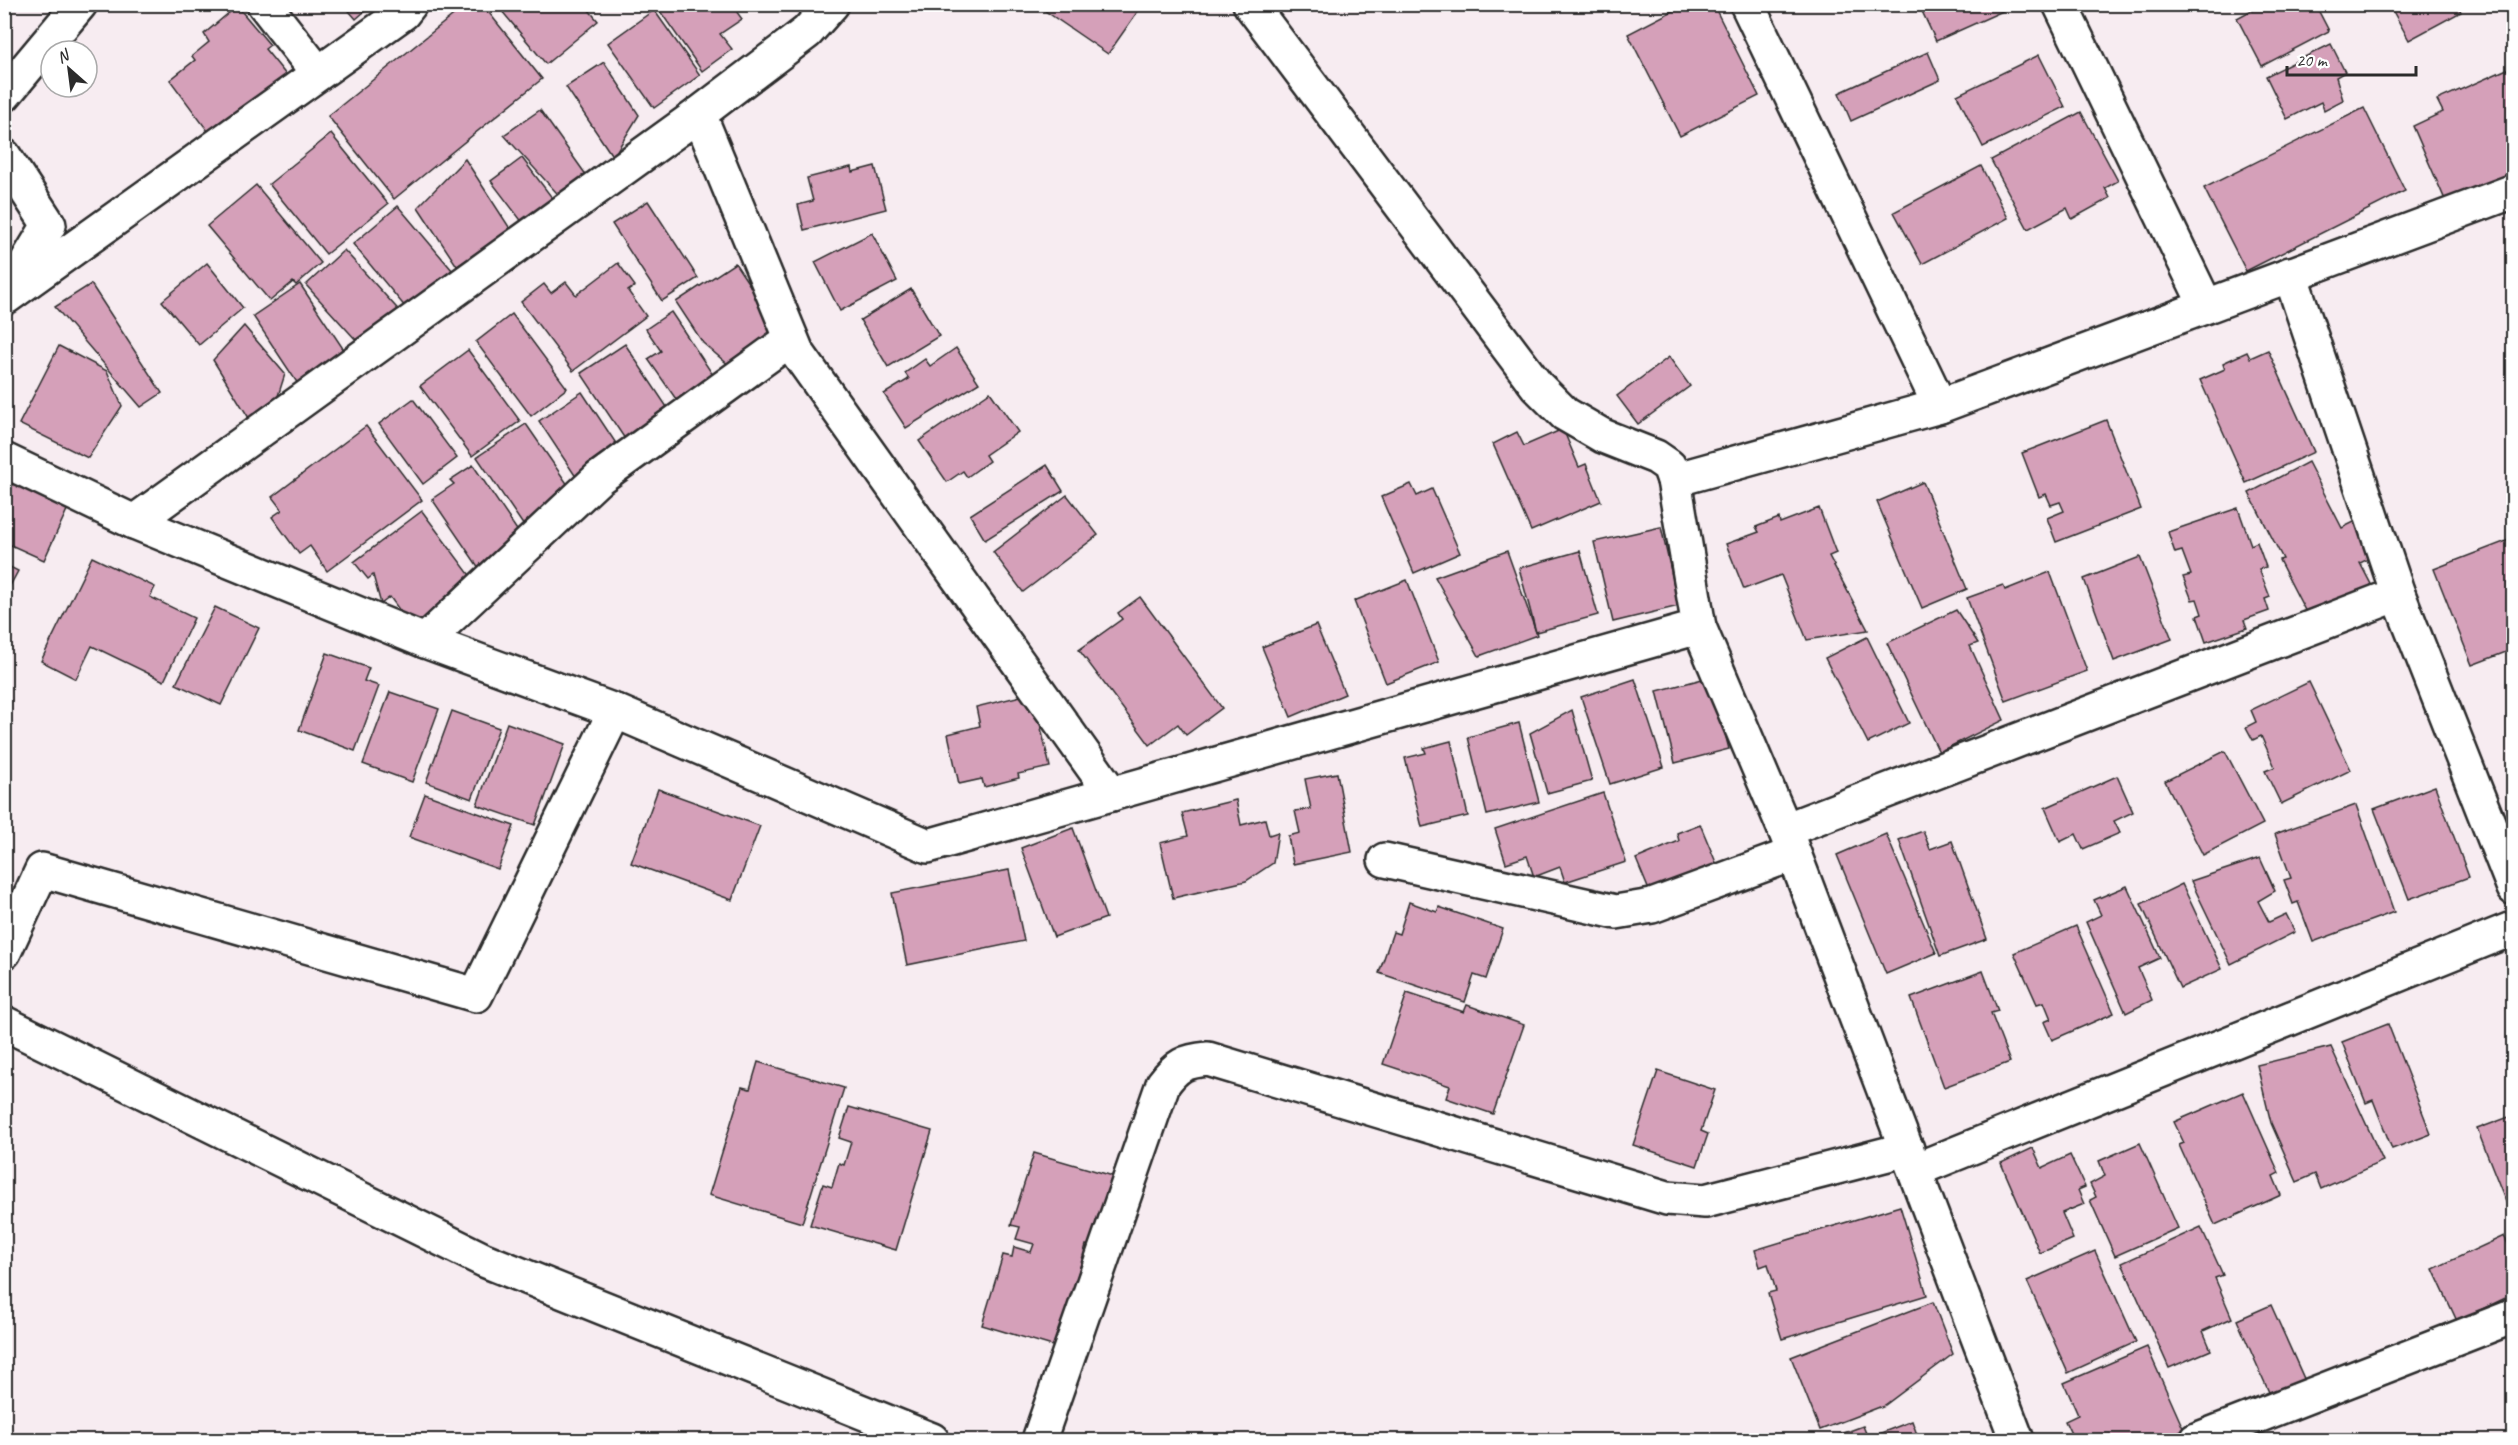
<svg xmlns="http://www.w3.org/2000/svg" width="2518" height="1445" font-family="Caveat,sans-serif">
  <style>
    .building { fill: #d5a0b9; stroke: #2b2b2b; stroke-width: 1.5 }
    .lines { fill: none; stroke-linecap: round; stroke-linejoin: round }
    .minor-casing { stroke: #2b2b2b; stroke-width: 38 }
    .minor { stroke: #fff; stroke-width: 33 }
  </style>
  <rect width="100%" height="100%" fill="#f7ecf1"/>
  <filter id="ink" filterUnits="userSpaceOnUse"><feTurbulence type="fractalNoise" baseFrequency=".0167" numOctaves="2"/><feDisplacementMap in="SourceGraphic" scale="12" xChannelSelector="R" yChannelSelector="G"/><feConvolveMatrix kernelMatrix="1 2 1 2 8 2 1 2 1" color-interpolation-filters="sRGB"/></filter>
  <g filter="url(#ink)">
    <g class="building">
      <polygon points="343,4 373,4 356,19"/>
      <polygon points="467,4 482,4 542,79 394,199 328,116"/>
      <polygon points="496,4 584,4 598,21 546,64"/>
      <polygon points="655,4 731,4 742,19 720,34 732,49 702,71"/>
      <polygon points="1035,4 1143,4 1108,54"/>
      <polygon points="1686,4 1713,4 1759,96 1680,136 1628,34"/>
      <polygon points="1931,4 2014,4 2014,6 1936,41 1921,9"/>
      <polygon points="2263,4 2315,4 2329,31 2262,66 2237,18"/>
      <polygon points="2389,4 2457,4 2461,12 2409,40"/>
      <polygon points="237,6 270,45 265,49 287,76 213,138 170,80 195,60 192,56 209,42 204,34"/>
      <polygon points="654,10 700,75 654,108 608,43"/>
      <polygon points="2331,44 2345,72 2336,77 2343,100 2324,110 2321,102 2287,119 2266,76"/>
      <polygon points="1928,52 1940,80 1851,121 1839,93"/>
      <polygon points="2039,55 2065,107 1983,147 1957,95"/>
      <polygon points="604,62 639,115 613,157 566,87"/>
      <polygon points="2514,66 2514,172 2446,202 2413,126 2443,112 2437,100"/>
      <polygon points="2364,108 2405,191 2246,271 2204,188"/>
      <polygon points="540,110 589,179 565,202 504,135"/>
      <polygon points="2081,112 2118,181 2105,188 2110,198 2072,219 2067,208 2028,229 1991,160"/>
      <polygon points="331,134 388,204 326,254 269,184"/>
      <polygon points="522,158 553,199 523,223 491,181"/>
      <polygon points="465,159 511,230 457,266 418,207"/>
      <polygon points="875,166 886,209 804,230 798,205 813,201 807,178 851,167 852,172"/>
      <polygon points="1981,166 2008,218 1922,264 1894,212"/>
      <polygon points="256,185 321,263 296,285 293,282 270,301 207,226"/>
      <polygon points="648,201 698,278 662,301 612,224"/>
      <polygon points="398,206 452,270 406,308 353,244"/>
      <polygon points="872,233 897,281 840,311 815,262"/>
      <polygon points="344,250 405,317 367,352 306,285"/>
      <polygon points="207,263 243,308 199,345 162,301"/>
      <polygon points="618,263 635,286 628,291 646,316 573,371 521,302 544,284 551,293 566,282 576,295"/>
      <polygon points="735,263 763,305 781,344 737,372 703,343 676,302"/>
      <polygon points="91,284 162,393 141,407 55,307"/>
      <polygon points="300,284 348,356 300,387 253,316"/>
      <polygon points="911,289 939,336 888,367 860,320"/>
      <polygon points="671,312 715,378 678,402 648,359 661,351 646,329"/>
      <polygon points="512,314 567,388 531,416 476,342"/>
      <polygon points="244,326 285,374 278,396 279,397 268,404 272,410 252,423 213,360"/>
      <polygon points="625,344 675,419 631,448 581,373"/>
      <polygon points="59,346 107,371 122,406 88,458 19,424"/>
      <polygon points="956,348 979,383 906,428 884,394 909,379 905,373 925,359 930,366"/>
      <polygon points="468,350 520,421 472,456 420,386"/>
      <polygon points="2268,350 2314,452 2246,483 2200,380 2225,369 2223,363 2247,352 2250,358"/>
      <polygon points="1669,357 1690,386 1638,424 1617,396"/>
      <polygon points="582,392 625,457 582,486 539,421"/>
      <polygon points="990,392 1018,432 985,455 989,461 967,477 963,471 947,482 919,441"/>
      <polygon points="413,399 457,458 423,484 379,424"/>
      <polygon points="2106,420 2141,509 2056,542 2047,518 2064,511 2060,502 2051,505 2046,494 2039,497 2022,453"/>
      <polygon points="526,424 577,498 528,532 477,457"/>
      <polygon points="366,426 422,500 327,571 310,546 299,554 272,517 282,510 272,497"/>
      <polygon points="1563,429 1579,467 1586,464 1601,501 1531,531 1493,444 1517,432 1524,446"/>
      <polygon points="2308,462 2342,528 2362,518 2380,553 2360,563 2374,590 2311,622 2279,560 2283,559 2249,493"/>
      <polygon points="473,465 525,542 481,571 432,499 454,484 450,480"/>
      <polygon points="1047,465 1063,491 985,540 970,515"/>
      <polygon points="4,466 73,497 44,560 4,542"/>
      <polygon points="1923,482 1967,589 1922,608 1877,502"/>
      <polygon points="1411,484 1417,496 1432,489 1460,553 1414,573 1381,497"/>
      <polygon points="1067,495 1098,535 1023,592 993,552"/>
      <polygon points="1819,508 1836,553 1829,556 1868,630 1807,640 1781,575 1744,589 1726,544 1759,532 1756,527 1779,518 1780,523"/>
      <polygon points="2238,508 2251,545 2257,542 2266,567 2259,569 2270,597 2265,599 2269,611 2244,620 2247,628 2206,642 2197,616 2202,614 2197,599 2192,600 2183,577 2191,575 2182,551 2175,553 2168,532"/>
      <polygon points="422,511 478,586 416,633 390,597 381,604 373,575 368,579 354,562"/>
      <polygon points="1661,527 1679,606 1613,622 1594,542"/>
      <polygon points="2514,538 2514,649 2472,665 2434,569"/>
      <polygon points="1507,551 1537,635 1479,656 1435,577"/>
      <polygon points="1580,551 1598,615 1536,632 1519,568"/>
      <polygon points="92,557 155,587 150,597 194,618 164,681 92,646 76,679 41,661"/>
      <polygon points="2140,557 2172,639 2114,661 2084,579"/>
      <polygon points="4,564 18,571 4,597"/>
      <polygon points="2050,572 2087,671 2006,701 1967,598 2003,585 2005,590"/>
      <polygon points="1407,580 1439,662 1386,683 1354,601"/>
      <polygon points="1140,597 1222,708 1186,735 1178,724 1150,745 1079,650 1122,619 1118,613"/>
      <polygon points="215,607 259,628 221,705 176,684"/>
      <polygon points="1956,610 1978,643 1970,646 2004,720 1939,752 1887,643"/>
      <polygon points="1316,625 1345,694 1291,717 1262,647"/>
      <polygon points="1867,637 1909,723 1868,743 1825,658"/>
      <polygon points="327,653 369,668 364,681 379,686 355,751 299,730"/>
      <polygon points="1710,677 1729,749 1675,763 1657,691"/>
      <polygon points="1635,679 1664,767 1610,784 1581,697"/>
      <polygon points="2309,682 2351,770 2281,804 2265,771 2275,767 2261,736 2253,740 2246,727 2256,722 2251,710"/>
      <polygon points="390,692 439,709 412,782 363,764"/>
      <polygon points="1033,693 1050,767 1018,774 1019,778 984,787 982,779 959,784 948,734 980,726 976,707"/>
      <polygon points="1572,710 1592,781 1547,793 1530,733"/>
      <polygon points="452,711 499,728 472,799 426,782"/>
      <polygon points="507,723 565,744 535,825 477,805"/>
      <polygon points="1519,723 1539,802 1487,815 1468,737"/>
      <polygon points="1451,741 1468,816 1422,827 1405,758 1426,753 1424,748"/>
      <polygon points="2225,751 2263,824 2203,855 2165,781"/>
      <polygon points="1337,773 1352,852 1293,864 1288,836 1300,833 1295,811 1311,809 1305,779"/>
      <polygon points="2117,776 2133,812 2114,821 2120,833 2083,849 2076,834 2060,842 2045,808"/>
      <polygon points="2435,786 2469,877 2409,899 2374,809"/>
      <polygon points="658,789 760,826 732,900 631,863"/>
      <polygon points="1603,793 1626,862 1565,882 1560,867 1534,877 1527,856 1506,863 1495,829"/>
      <polygon points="425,794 514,826 498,869 409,837"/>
      <polygon points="1236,800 1241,825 1265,819 1269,835 1278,832 1273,863 1246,881 1173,898 1160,843 1188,836 1182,813"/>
      <polygon points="2356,805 2394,912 2313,942 2298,902 2293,904 2284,880 2291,878 2275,834"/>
      <polygon points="1700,824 1720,872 1653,900 1636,859 1679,841 1677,833"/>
      <polygon points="1073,828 1106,918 1054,937 1021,848"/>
      <polygon points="1923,831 1930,849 1952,841 1987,939 1940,956 1899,840"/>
      <polygon points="1886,834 1936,953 1886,974 1837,855"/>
      <polygon points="2260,858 2275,891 2258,901 2269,922 2286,914 2295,932 2231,964 2191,881"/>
      <polygon points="1009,870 1024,941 907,965 892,893"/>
      <polygon points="2182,884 2222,969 2180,988 2141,904"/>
      <polygon points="2127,886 2160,958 2138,968 2152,1000 2126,1013 2086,922 2101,915 2094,900"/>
      <polygon points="1409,902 1437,912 1439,907 1503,929 1486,979 1474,975 1465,1002 1379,973 1393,932 1399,934"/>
      <polygon points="2076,926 2114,1013 2052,1040 2044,1022 2051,1019 2044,1002 2037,1004 2014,953"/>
      <polygon points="1983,971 1998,1011 1991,1013 2010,1062 1944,1087 1911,998"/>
      <polygon points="1407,993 1464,1012 1467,1005 1524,1025 1493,1114 1446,1098 1450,1086 1383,1064"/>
      <polygon points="2388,1024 2431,1134 2392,1149 2373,1100 2366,1103 2342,1042"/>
      <polygon points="2331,1047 2383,1161 2321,1189 2315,1174 2297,1182 2271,1123 2257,1065"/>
      <polygon points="758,1062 844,1088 802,1223 709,1195 742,1087 750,1089"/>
      <polygon points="1658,1071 1715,1090 1701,1131 1708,1134 1697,1166 1633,1145"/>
      <polygon points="2243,1092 2279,1173 2273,1176 2281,1195 2215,1225 2179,1145 2184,1143 2174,1122"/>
      <polygon points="849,1107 932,1131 896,1250 810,1225 823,1184 832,1187 839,1163 844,1165 851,1142 839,1138"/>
      <polygon points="2514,1115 2514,1222 2477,1129"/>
      <polygon points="2140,1143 2178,1228 2115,1256 2090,1200 2096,1197 2090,1184 2105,1176 2099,1161"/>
      <polygon points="2033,1148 2042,1168 2070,1155 2085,1187 2078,1190 2084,1204 2062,1213 2073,1239 2040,1253 2001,1163"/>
      <polygon points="1034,1153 1120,1178 1099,1249 1086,1245 1075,1285 1087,1288 1069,1351 982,1325 1003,1255 1012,1257 1014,1247 1031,1252 1034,1244 1016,1239 1020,1227 1011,1225"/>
      <polygon points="1900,1206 1927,1295 1782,1339 1768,1293 1776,1291 1768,1264 1760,1267 1755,1250"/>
      <polygon points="2201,1227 2223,1275 2215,1278 2232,1318 2203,1331 2211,1350 2169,1368 2122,1263"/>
      <polygon points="2504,1236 2514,1256 2514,1294 2457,1321 2433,1269"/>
      <polygon points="2095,1251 2136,1342 2068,1373 2027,1281"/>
      <polygon points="1933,1302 1953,1354 1885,1405 1820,1430 1791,1357"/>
      <polygon points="2271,1305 2310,1392 2276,1408 2237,1320"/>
      <polygon points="2147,1347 2187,1437 2180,1440 2074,1440 2065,1421 2078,1415 2064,1383"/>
      <polygon points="1912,1421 1919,1440 1825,1440 1863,1426 1868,1438"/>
    </g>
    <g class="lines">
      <defs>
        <g id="minor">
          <polyline points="264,4 318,73"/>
          <polyline points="1250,4 1537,386 1565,414 1603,436 1656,457 1669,466 1674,480 1699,627"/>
          <polyline points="1747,4 1940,406"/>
          <polyline points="2060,4 2206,306"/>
          <polyline points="4,95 80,4"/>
          <polyline points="699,114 797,352 1112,794"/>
          <polyline points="4,156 49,225 13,285"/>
          <polyline points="2290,274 2398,594 2514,888"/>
          <polyline points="6,297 403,13 410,4"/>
          <polyline points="4,460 134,522 425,641 615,711"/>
          <polyline points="1674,480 1940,406 2514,191"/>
          <polyline points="134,522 699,114 807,32 832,4"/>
          <polyline points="425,641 599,478 791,339"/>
          <polyline points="1785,830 2398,594"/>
          <polyline points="1385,860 1616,912 1652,906 1793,854"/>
          <polyline points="4,952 42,870 476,995 615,711 928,846 1699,627 1785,830 2017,1440"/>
          <polyline points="4,1023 484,1260 932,1440"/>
          <polyline points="1915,1170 2514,928"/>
          <path d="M1039,1440L1163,1084C1177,1065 1185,1061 1208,1059L1667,1198L1705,1201L1907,1149"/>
          <polyline points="2196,1440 2514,1316"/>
        </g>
      </defs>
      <use href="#minor" class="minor-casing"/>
      <use href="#minor" class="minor"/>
    </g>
  </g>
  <rect width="2518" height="1445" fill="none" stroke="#fff" stroke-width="24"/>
  <rect x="12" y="12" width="2494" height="1421" fill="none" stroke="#2b2b2b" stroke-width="2" filter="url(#ink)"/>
  <g transform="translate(69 69) rotate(332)"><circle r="28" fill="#ffffff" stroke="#aaaaaa" stroke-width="1.5"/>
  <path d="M0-4.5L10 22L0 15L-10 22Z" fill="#2b2b2b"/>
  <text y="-9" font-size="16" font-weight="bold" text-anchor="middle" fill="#2b2b2b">N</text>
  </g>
  <path d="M2287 66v9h129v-9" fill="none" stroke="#2b2b2b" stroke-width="3"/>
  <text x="2296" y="66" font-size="18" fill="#2b2b2b" stroke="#ffffff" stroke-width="4.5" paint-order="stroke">20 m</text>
</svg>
